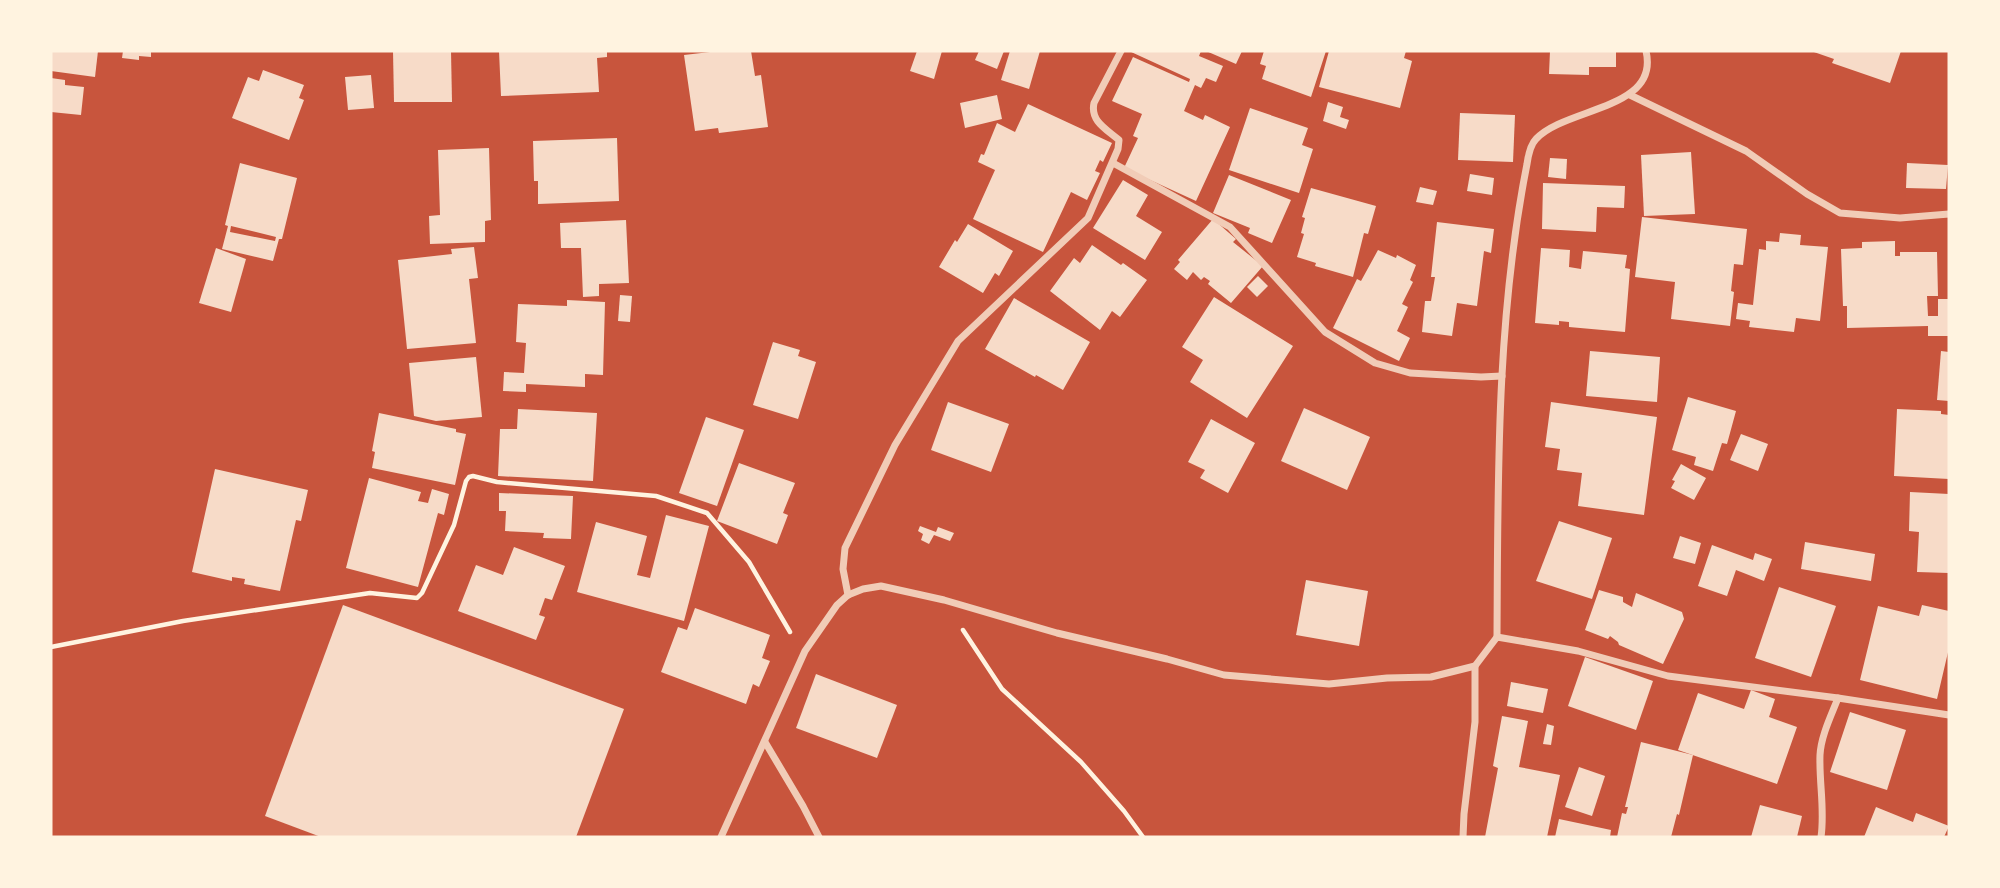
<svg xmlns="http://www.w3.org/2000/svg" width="2000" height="888" font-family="'Open Sans',sans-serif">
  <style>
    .building { fill: #f7dbc8; fill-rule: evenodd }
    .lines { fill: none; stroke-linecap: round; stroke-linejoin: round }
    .path { stroke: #fff3e0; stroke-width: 4.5 }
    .minor { stroke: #f1ccb7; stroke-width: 7 }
  </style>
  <rect width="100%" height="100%" fill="#c8553d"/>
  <g class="building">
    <polygon points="51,51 98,51 95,77 51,71"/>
    <polygon points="123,51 151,51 151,57 139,56 139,60 122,58"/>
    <polygon points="393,51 451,51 452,102 394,102"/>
    <polygon points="499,51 607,51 607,57 597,58 599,92 501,96"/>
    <polygon points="710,51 751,51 755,76 761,75 768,127 719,133 718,128 695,131 684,55 710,52"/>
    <polygon points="917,51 942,51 934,79 910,71"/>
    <polygon points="979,51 1004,51 997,69 975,60"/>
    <polygon points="1010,51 1040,51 1029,89 1001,80"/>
    <polygon points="1129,51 1201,51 1199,56 1223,66 1216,82 1206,78 1201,88 1195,85 1184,111 1203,120 1205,115 1230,127 1196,201 1124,168 1138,138 1133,136 1142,114 1112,101 1133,57 1189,82 1190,79"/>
    <polygon points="1206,51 1242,51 1236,64"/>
    <polygon points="1264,51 1326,51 1311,97 1262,79 1266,66 1260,64"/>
    <polygon points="1329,51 1406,51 1404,58 1412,61 1400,108 1319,87"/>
    <polygon points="1550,51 1616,51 1616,67 1589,67 1589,75 1549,74"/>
    <polygon points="1811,51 1901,51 1890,83 1832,63 1834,59"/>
    <polygon points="263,70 304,85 299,98 304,100 289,140 232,118 248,77 259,81"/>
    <polygon points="371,75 374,108 348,110 345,77"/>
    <polygon points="51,78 65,80 65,85 84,87 81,115 51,112"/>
    <polygon points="997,95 1002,119 965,128 960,103"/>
    <polygon points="1328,102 1343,107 1340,117 1349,120 1346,129 1323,121"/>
    <polygon points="1028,104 1112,143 1103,162 1100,160 1095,171 1100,173 1087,200 1071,192 1043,252 973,219 995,170 978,162 981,154 984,155 997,123 1015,132"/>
    <polygon points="1250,108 1308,128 1302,145 1313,149 1299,193 1229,170"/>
    <polygon points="1460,113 1515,115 1513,162 1458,160"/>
    <polygon points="617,138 619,201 538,204 538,181 534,181 533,141"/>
    <polygon points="489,148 491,220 485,221 485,242 430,244 429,216 440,215 438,150"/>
    <polygon points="1691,152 1695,214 1644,216 1641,155"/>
    <polygon points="1550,158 1567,159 1566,179 1548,177"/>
    <path d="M240,163L297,178L282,239H279L273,261L222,249L228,226L225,225ZM231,226L276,237L275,241L230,232Z"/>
    <polygon points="1907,163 1948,165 1946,189 1906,188"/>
    <polygon points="1470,174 1494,178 1492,195 1467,191"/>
    <polygon points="1229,175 1291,200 1272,243 1248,233 1250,228 1213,213"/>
    <polygon points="1123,180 1148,195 1136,216 1162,232 1145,260 1093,228"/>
    <polygon points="1543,183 1625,186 1624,208 1597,207 1596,232 1542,229"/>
    <polygon points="1420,187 1437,191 1433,205 1416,202"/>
    <polygon points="1311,188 1376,206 1368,234 1364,233 1353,277 1315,266 1316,263 1297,257 1304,234 1301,233 1305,218 1302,217"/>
    <polygon points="1642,217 1747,229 1743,265 1734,264 1731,291 1734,292 1730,326 1671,319 1675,282 1635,277"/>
    <polygon points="1213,219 1236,239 1233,242 1263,266 1231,303 1208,284 1210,281 1204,277 1201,280 1193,272 1187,280 1174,269 1180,262 1178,260"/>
    <polygon points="626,220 629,283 599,284 599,296 583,297 581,248 561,248 560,223"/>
    <polygon points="1437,222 1494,229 1491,253 1484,251 1477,306 1457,303 1452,336 1422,332 1425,301 1431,301 1435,277 1431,277"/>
    <polygon points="968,224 1013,251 999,276 995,273 983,293 939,267 955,240 957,242"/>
    <polygon points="1780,233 1801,235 1800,245 1828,247 1820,321 1796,318 1794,332 1749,327 1750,321 1736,319 1738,303 1753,305 1759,249 1766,250 1766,241 1779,242"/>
    <polygon points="1895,241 1895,256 1900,256 1900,252 1937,252 1938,296 1927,296 1928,316 1938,316 1938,299 1949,299 1949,336 1928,336 1928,326 1847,328 1847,306 1843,306 1841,249 1862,248 1862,242"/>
    <polygon points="1092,245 1121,265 1123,263 1147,280 1120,317 1112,311 1100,330 1050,291 1074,258 1080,263"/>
    <polygon points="474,247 478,278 469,279 476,343 407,349 398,260 452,254 451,249"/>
    <polygon points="216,248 246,259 231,312 199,303"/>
    <polygon points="1541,248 1570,250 1569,267 1581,269 1583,251 1627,255 1625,268 1630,269 1625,332 1569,327 1569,322 1559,321 1559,325 1535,323"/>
    <polygon points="1378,250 1396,258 1397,255 1416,265 1410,280 1413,282 1402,304 1408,307 1397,331 1410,338 1399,361 1333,328 1357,279 1361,281"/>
    <polygon points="1258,276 1268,286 1257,297 1247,287"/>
    <polygon points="620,295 632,296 630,322 618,321"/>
    <polygon points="1214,297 1293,346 1247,418 1190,382 1203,360 1182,347"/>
    <polygon points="1014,298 1090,342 1063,390 1036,375 1035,377 985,349"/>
    <polygon points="567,300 605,302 603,375 585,374 585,387 526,384 526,392 503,391 504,372 524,373 526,343 516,342 518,304 567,306"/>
    <polygon points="773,342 800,350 798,356 816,362 798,419 753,405"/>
    <polygon points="1590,351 1660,357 1657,402 1586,396"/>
    <polygon points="1941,351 1949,352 1949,401 1937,400"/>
    <polygon points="476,357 482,417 436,421 414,416 409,363"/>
    <polygon points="1688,397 1736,411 1727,444 1722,443 1713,471 1694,465 1696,457 1672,450"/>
    <polygon points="948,402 1009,424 991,472 931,450"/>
    <polygon points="1551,402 1657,417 1644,515 1578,506 1582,473 1557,470 1560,449 1545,447"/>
    <polygon points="1304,408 1370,437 1347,490 1281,461"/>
    <polygon points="518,409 597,413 593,481 498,476 500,429 517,429"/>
    <polygon points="1897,409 1941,411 1941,414 1949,415 1949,479 1894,476"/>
    <polygon points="379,413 456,429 456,432 466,434 455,485 372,468 375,452 372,451"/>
    <polygon points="706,417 744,430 717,506 679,493"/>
    <polygon points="1211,419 1255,443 1228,493 1200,478 1205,470 1188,462"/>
    <polygon points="1741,434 1768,444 1758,471 1730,460"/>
    <polygon points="739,463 795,483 783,513 788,515 777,544 717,521"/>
    <polygon points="1681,464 1706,478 1694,500 1671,488 1675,481 1672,480"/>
    <polygon points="215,469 308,490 301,521 296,520 280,591 244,584 245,579 232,577 232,581 192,572"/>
    <polygon points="369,478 421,492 418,501 428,503 432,489 449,494 444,515 438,513 418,587 346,568"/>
    <polygon points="1910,492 1949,494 1949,573 1917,572 1919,532 1909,531"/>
    <polygon points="499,493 573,496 571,539 543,538 544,533 505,531 506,511 499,511"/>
    <polygon points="666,515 709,526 684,621 577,592 596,522 647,536 637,575 650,578"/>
    <polygon points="1559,521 1612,538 1592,599 1536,581"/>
    <polygon points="920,526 936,532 938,527 954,533 950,541 934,535 929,544 921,540 923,534 918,531"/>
    <polygon points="1680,536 1701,543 1695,564 1673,558"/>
    <polygon points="1805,542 1875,554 1871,581 1801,569"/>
    <polygon points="1712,545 1753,560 1755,553 1772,559 1764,581 1736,570 1727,596 1698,586"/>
    <polygon points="514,547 565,566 552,600 545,598 539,615 545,617 536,640 458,611 476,565 503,575"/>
    <polygon points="1306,580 1368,591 1359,646 1296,635"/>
    <polygon points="1779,587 1836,606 1811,677 1755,658"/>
    <polygon points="1599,590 1623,597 1623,602 1632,607 1636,593 1682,612 1684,619 1663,664 1619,645 1618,642 1610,636 1608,639 1585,630"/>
    <polygon points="343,605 624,709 576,837 321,837 265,816"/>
    <polygon points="1922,605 1949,611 1949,648 1937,699 1860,680 1878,606 1919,616"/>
    <polygon points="695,608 770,635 762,658 770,661 759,687 753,684 746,704 661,672 678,627 687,630"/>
    <polygon points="1585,657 1653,681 1636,730 1568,706"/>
    <polygon points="816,674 897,705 877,758 796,728"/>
    <polygon points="1511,682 1548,689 1543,713 1507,706"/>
    <polygon points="1751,690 1775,699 1769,717 1797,727 1777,784 1678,750 1698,693 1744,709"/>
    <polygon points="1850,712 1906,730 1887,790 1830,772"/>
    <polygon points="1502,716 1528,721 1519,767 1560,775 1547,837 1485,837 1498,768 1493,766"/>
    <polygon points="1547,724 1554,726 1551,745 1543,744"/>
    <polygon points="1641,742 1693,755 1679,815 1677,814 1671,837 1617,837 1622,813 1626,814 1628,807 1625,807"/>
    <polygon points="1579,767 1605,776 1592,816 1565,807"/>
    <polygon points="1760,805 1802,816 1797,837 1751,837"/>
    <polygon points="1876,807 1913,822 1916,813 1949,826 1944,837 1864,837"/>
    <polygon points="1559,819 1611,830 1610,837 1555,837"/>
  </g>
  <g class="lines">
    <g class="path">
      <polyline points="963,630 1002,689 1081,762 1124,811 1143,837"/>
      <polyline points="51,647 183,621 370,593 417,598 422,593 454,525 466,481 469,477 473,476 497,482 656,496 707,513 749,562 790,632"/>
    </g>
    <g class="minor">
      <polyline points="1630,95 1746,151 1807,194 1840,213 1900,218 1949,214"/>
      <polyline points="1113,163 1230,227 1325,332 1375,363 1410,373 1481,377 1502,376"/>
      <path d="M848,595L843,569L845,548L895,445L958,341L1088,218L1118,149L1119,140C1106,129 1090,121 1094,103L1121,51"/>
      <path d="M1497,637C1498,479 1496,320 1527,164C1528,157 1531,144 1536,139C1566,107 1660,110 1646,51"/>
      <polyline points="765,742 803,806 819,837"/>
      <polyline points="721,837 805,651 837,605 848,595 863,589 881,586 944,600 1057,633 1167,659 1224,675 1329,684 1387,678 1431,677 1475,666 1497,637 1578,651 1668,676 1838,698 1949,715"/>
      <polyline points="1463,837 1464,814 1475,722 1475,666"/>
      <path d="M1821,837C1825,810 1819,783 1820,755C1821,736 1831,716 1838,698"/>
    </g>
  </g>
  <rect width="2000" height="888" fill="none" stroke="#fff3e0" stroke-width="105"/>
</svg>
